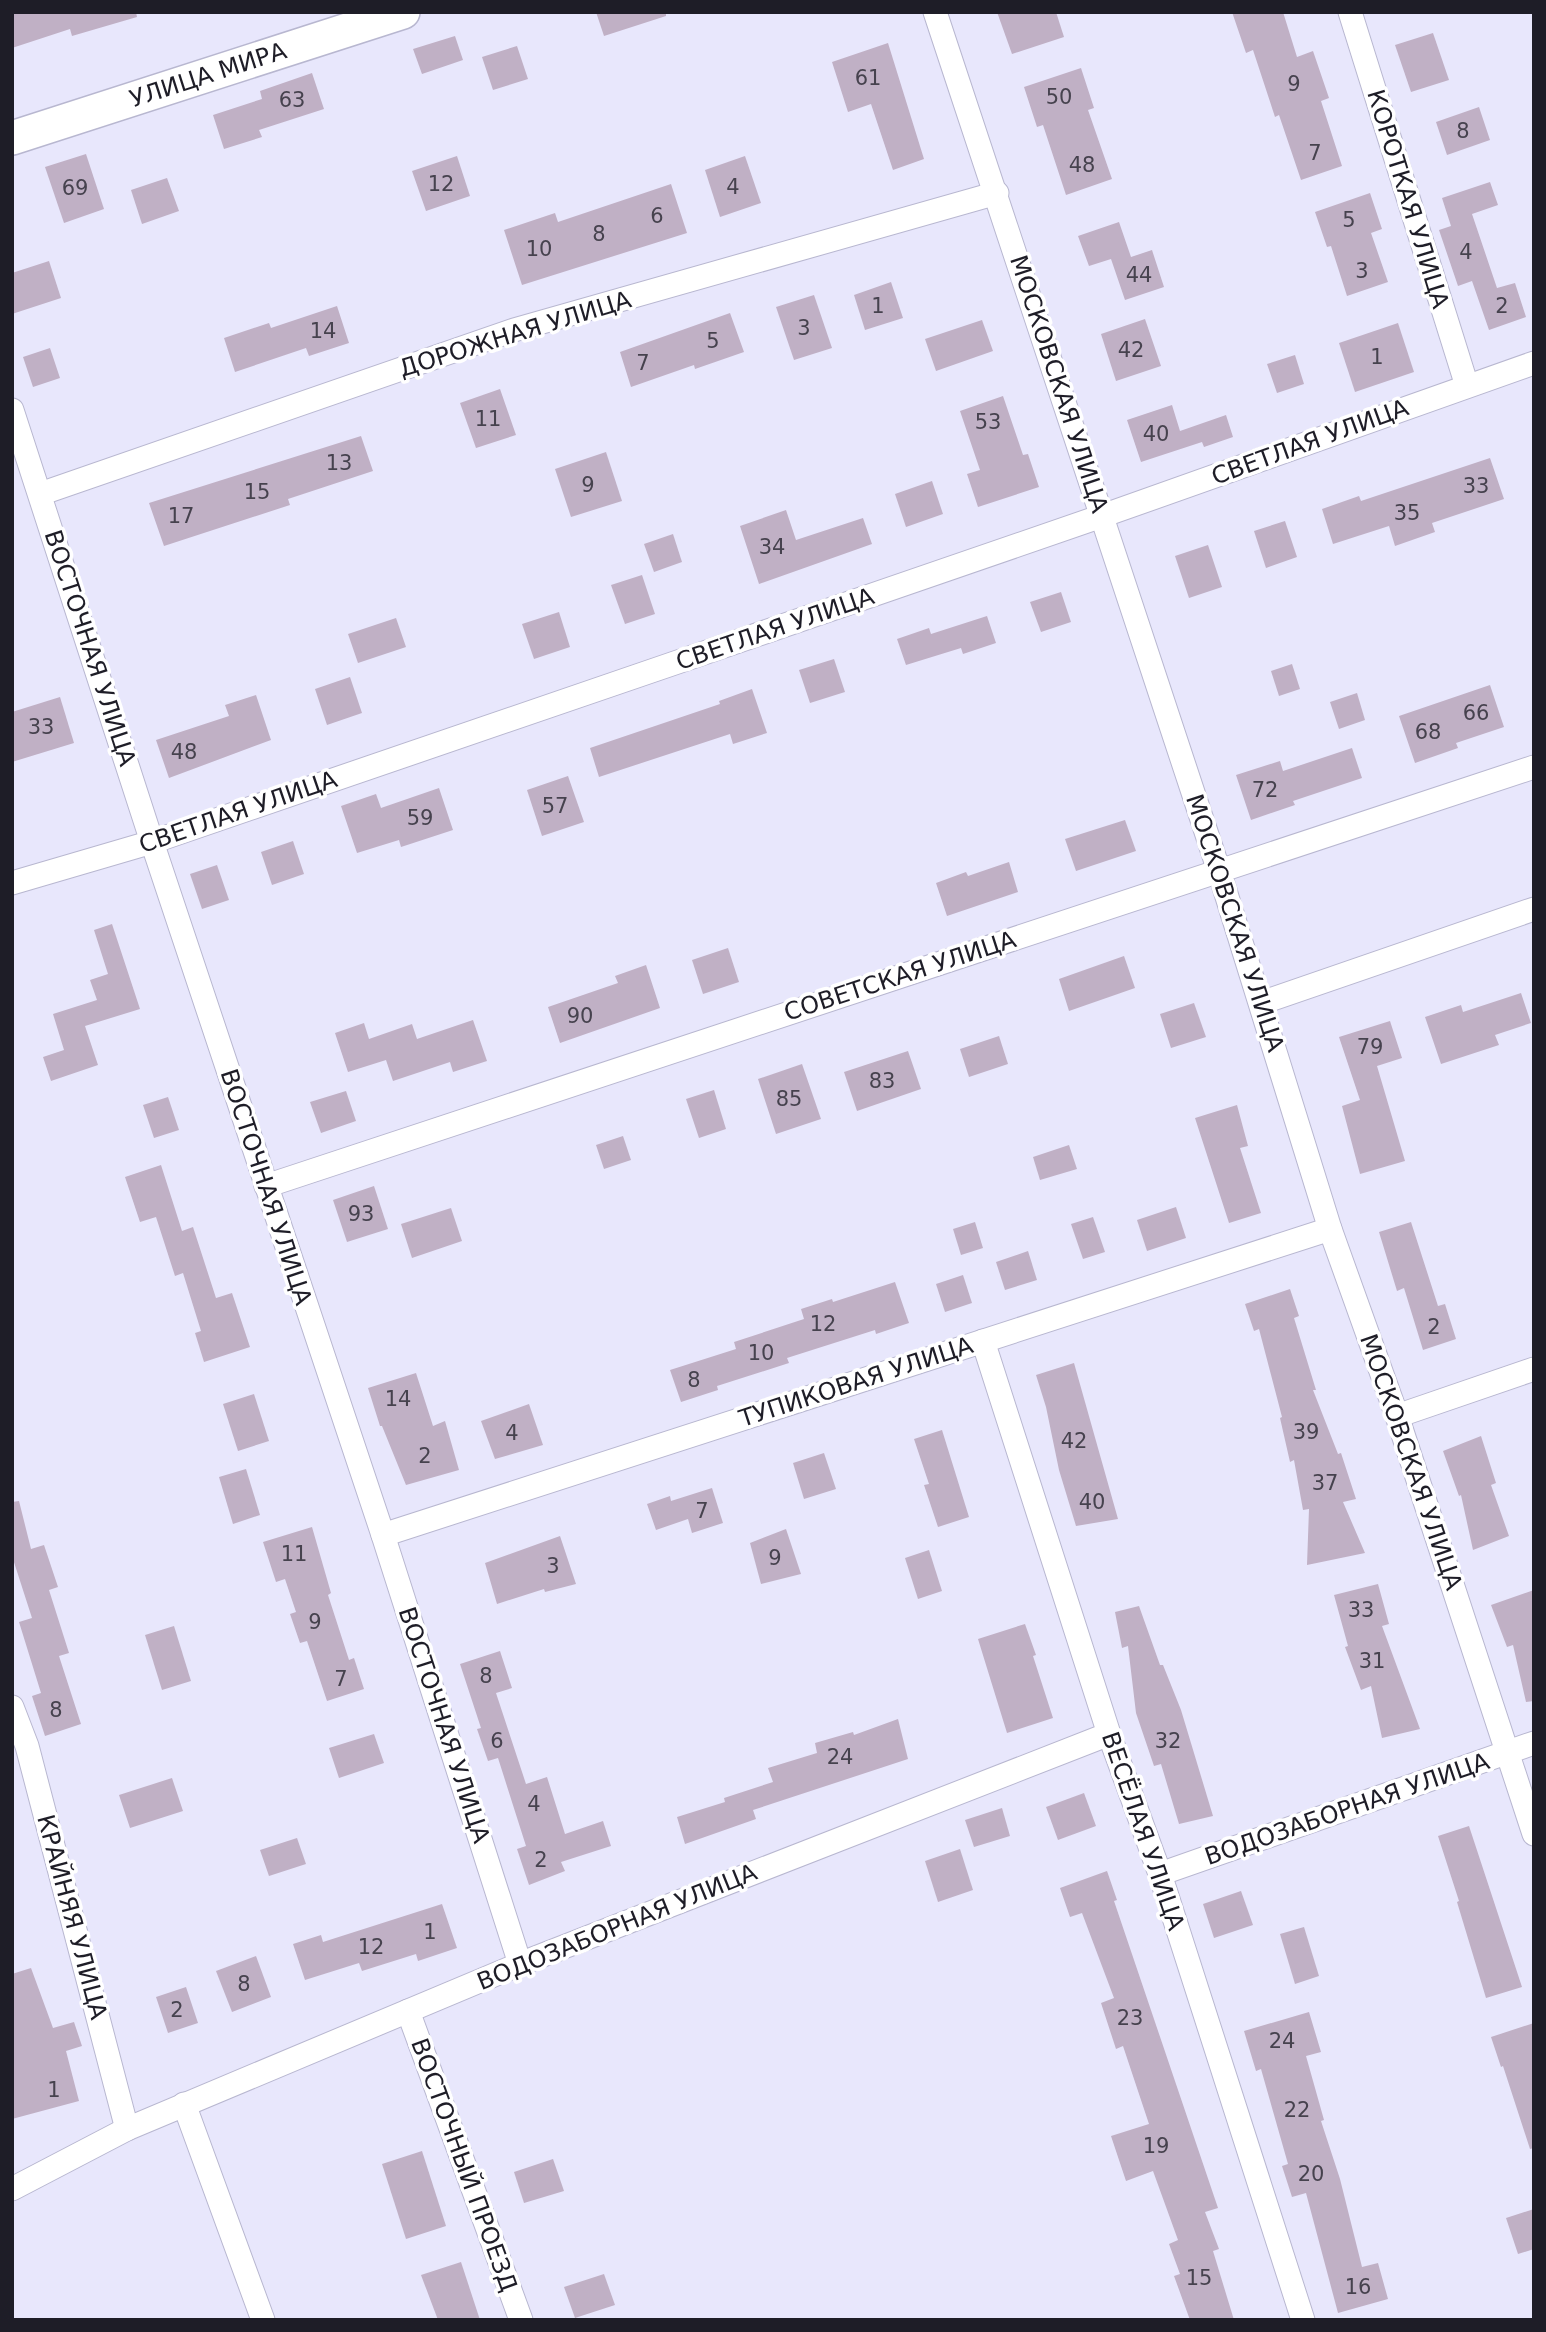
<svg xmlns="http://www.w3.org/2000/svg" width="1546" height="2332" font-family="'DejaVu Sans',sans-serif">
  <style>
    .building { fill: #c0b0c5 }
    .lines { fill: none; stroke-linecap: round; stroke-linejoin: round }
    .street-casing { stroke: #b8b7d0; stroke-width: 25 }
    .secondary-casing { stroke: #b8b7d0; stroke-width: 36 }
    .street { stroke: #fff; stroke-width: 23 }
    .secondary { stroke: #fff; stroke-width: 33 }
    .labels { text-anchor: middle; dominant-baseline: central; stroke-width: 7; stroke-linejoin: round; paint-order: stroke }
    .number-label { font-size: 21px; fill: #46424e }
    .street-label { font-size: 24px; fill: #1e1d27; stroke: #fff }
  </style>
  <rect width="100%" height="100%" fill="#e8e7fc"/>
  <g class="building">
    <polygon points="12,12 136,12 137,17 72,36 70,29 12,48"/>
    <polygon points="596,12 666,12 666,16 604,36"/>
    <polygon points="997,12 1056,12 1064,37 1012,54"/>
    <polygon points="1232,12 1283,12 1297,57 1313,51 1329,98 1321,101 1342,166 1301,180 1279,115 1275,117 1253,50 1246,53"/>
    <polygon points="1433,33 1449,80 1411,92 1395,45"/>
    <polygon points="455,36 463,60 422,74 413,49"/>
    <polygon points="888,43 924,159 893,170 871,104 848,112 832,62"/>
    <polygon points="517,46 528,79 493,90 482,57"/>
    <polygon points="1081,68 1094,108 1088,110 1112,179 1066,195 1043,125 1037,127 1024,87"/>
    <polygon points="312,73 324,109 259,130 262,137 224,149 213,115 262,99 260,91"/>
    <polygon points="1479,107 1490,140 1447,155 1436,122"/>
    <polygon points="86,154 104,209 64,223 45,167"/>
    <polygon points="457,156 470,196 426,211 412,171"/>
    <polygon points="745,156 761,203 720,217 705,170"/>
    <polygon points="167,178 179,211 142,224 131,190"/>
    <polygon points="1490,182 1498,205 1472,214 1497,288 1515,283 1526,317 1489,330 1472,281 1458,286 1439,230 1451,226 1442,198"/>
    <polygon points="671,184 687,233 522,285 504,230 555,213 558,222"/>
    <polygon points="1370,193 1382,229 1371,233 1388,282 1347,296 1331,246 1327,247 1315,212"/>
    <polygon points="1119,222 1131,257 1152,250 1164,287 1125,300 1111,259 1089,266 1078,236"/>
    <polygon points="49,261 61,298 12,314 12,273"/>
    <polygon points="891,282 903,318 865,330 854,295"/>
    <polygon points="814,295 832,348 794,360 776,307"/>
    <polygon points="337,306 349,343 309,356 306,348 235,372 224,338 269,323 271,328"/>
    <polygon points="730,313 744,352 695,369 694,365 631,387 620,352"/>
    <polygon points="1145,319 1161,366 1116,381 1101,334"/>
    <polygon points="982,320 993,351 936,371 925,339"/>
    <polygon points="1398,323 1414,372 1355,392 1339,343"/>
    <polygon points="50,348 60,378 33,387 23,357"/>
    <polygon points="1295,355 1304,384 1277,393 1267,364"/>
    <polygon points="500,389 516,435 476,448 460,403"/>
    <polygon points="1003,396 1023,455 1028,454 1039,487 978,507 967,474 980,470 960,411"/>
    <polygon points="1172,405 1180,431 1226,415 1233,437 1204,447 1202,442 1141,462 1127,420"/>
    <polygon points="361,436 373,471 288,499 290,505 164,546 149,503"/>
    <polygon points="606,452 622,501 571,517 555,469"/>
    <polygon points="1490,458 1504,499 1432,523 1435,532 1395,546 1389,526 1333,544 1322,509 1359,496 1361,501"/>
    <polygon points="932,481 943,514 906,527 895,494"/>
    <polygon points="786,510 796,540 863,518 872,544 759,584 740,526"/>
    <polygon points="1285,521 1297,557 1266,568 1254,531"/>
    <polygon points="673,534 682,562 654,572 644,544"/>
    <polygon points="1208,545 1222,587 1189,598 1175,556"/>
    <polygon points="642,575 655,614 625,624 611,585"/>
    <polygon points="1061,592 1071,622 1041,632 1030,602"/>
    <polygon points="559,612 570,647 534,659 522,624"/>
    <polygon points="987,616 996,643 963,654 961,648 906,665 897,639 929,628 931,634"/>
    <polygon points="396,618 406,647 358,663 348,634"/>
    <polygon points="834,659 845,692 810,703 799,670"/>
    <polygon points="1292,664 1300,689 1279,696 1271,671"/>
    <polygon points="350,677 362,713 327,725 315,689"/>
    <polygon points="1490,685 1504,727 1456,743 1458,748 1415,763 1399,716"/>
    <polygon points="752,689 767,733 733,744 730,734 599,777 590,748 720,704 719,701"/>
    <polygon points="1357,693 1365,720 1339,729 1330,702"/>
    <polygon points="256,695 271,740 169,778 156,740 229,716 225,705"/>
    <polygon points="60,697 74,743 12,762 12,712"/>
    <polygon points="1352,748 1362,778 1293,801 1295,805 1251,820 1236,775 1280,761 1283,771"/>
    <polygon points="568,776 584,822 542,836 527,790"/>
    <polygon points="439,788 453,830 401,847 399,840 357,853 341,806 376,794 381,808"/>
    <polygon points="1125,820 1136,851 1076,871 1065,839"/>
    <polygon points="293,841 304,874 272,885 261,852"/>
    <polygon points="1009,862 1018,892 947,916 936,883 966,872 968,876"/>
    <polygon points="217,865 229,900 202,909 190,874"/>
    <polygon points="112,924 140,1009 85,1026 98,1065 51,1081 43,1057 64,1050 53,1014 97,1000 90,980 108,974 94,930"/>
    <polygon points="728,948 739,982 703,994 692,960"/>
    <polygon points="1124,956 1135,988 1069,1011 1059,979"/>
    <polygon points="646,965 660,1008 560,1043 548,1007 618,983 615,976"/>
    <polygon points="1521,993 1531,1023 1495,1035 1499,1045 1441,1064 1425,1017 1461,1005 1463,1012"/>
    <polygon points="1194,1003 1206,1037 1171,1048 1160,1014"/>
    <polygon points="473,1020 487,1061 453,1072 450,1062 393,1081 386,1060 348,1072 335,1033 364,1023 369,1039 412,1024 417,1039"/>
    <polygon points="1390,1021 1402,1058 1377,1066 1405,1161 1360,1174 1342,1106 1360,1100 1339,1037"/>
    <polygon points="999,1036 1008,1064 969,1077 960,1049"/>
    <polygon points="908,1051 921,1089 857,1111 844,1072"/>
    <polygon points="802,1064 821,1119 776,1134 758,1079"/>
    <polygon points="714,1090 726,1129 699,1138 686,1099"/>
    <polygon points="346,1091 356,1121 321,1133 310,1102"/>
    <polygon points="168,1097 179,1130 154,1138 143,1105"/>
    <polygon points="1237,1105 1248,1146 1240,1148 1261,1213 1229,1223 1195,1118"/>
    <polygon points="623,1136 631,1160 604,1169 596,1145"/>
    <polygon points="1069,1145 1077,1169 1040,1180 1033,1157"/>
    <polygon points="161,1165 182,1231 193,1227 216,1298 232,1293 250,1347 204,1362 195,1333 201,1331 183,1273 175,1276 156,1217 140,1222 125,1177"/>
    <polygon points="374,1186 388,1229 347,1242 333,1200"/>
    <polygon points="1176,1207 1186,1238 1147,1251 1137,1220"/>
    <polygon points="451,1208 462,1241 412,1258 401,1224"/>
    <polygon points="1093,1217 1105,1252 1083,1259 1071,1224"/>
    <polygon points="975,1222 983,1248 961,1255 953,1229"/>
    <polygon points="1411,1222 1438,1306 1445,1304 1456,1339 1423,1350 1404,1288 1397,1291 1379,1232"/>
    <polygon points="1028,1251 1037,1280 1005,1290 996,1262"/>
    <polygon points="963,1275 972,1303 945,1312 936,1284"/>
    <polygon points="895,1282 909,1323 876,1334 875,1330 787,1358 789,1363 717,1386 718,1390 681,1402 670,1370 736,1349 734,1342 804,1319 801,1309 832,1299 833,1302"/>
    <polygon points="1290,1289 1299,1316 1294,1318 1316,1390 1313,1390 1338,1454 1341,1453 1356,1499 1343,1502 1365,1553 1307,1565 1309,1509 1303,1510 1294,1460 1290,1462 1280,1418 1282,1417 1259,1329 1254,1331 1245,1304"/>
    <polygon points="1074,1363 1118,1519 1076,1526 1059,1470 1046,1407 1036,1375"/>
    <polygon points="416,1373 433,1426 445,1421 459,1470 406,1485 382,1426 380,1426 368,1388"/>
    <polygon points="254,1394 269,1441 238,1451 223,1404"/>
    <polygon points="529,1404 543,1445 495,1459 481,1421"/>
    <polygon points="942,1430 969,1517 938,1527 924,1485 929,1484 914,1439"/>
    <polygon points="1481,1436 1496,1483 1491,1485 1509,1536 1473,1550 1461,1495 1459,1496 1443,1451"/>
    <polygon points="824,1453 836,1489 804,1499 793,1463"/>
    <polygon points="246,1469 260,1515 233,1524 219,1477"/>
    <polygon points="712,1488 723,1523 692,1533 688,1519 656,1530 647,1504 670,1496 671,1501"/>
    <polygon points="19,1501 31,1549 44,1545 58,1587 49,1590 69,1653 59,1656 81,1724 45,1736 32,1696 41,1693 19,1622 32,1618 12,1556 12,1502"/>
    <polygon points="312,1527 331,1593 328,1595 349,1660 354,1658 364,1689 327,1701 307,1641 300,1643 290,1614 296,1612 285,1579 276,1582 263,1542"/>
    <polygon points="786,1529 801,1574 761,1584 750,1543"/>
    <polygon points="560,1536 576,1584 545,1592 544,1589 497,1604 485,1563"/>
    <polygon points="929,1550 942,1591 918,1599 905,1558"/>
    <polygon points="1378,1584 1389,1624 1382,1626 1420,1729 1382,1738 1371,1686 1361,1690 1345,1647 1348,1646 1334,1595"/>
    <polygon points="1534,1590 1534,1701 1526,1702 1513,1645 1507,1647 1491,1605"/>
    <polygon points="1139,1606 1160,1665 1163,1665 1181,1710 1213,1816 1179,1824 1161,1764 1154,1766 1136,1713 1128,1646 1122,1648 1115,1612"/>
    <polygon points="1025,1624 1036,1655 1033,1656 1053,1718 1007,1733 978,1639"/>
    <polygon points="174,1626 191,1681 162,1690 145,1635"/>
    <polygon points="500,1651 512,1688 496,1693 526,1784 547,1777 565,1834 603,1821 611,1846 561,1862 565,1871 529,1885 517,1849 526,1846 498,1758 488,1761 477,1729 481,1728 460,1664"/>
    <polygon points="898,1719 908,1759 753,1810 756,1819 685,1844 677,1817 725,1802 724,1798 773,1782 768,1768 817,1753 815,1743 853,1732 854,1735"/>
    <polygon points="374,1734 384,1763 339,1778 329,1748"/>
    <polygon points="172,1778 183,1811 130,1828 119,1795"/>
    <polygon points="1084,1793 1096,1826 1058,1840 1046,1807"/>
    <polygon points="1002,1808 1010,1836 974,1847 965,1820"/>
    <polygon points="1469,1826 1522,1987 1486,1998 1457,1902 1459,1901 1438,1836"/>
    <polygon points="297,1838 306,1864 269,1876 260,1850"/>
    <polygon points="960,1849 973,1890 938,1902 925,1861"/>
    <polygon points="1107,1871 1117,1900 1114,1901 1218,2208 1205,2212 1219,2249 1213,2251 1234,2320 1190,2320 1174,2276 1180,2274 1169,2244 1178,2240 1153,2171 1126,2181 1111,2136 1149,2124 1123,2046 1116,2049 1101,2003 1114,1998 1082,1913 1070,1917 1060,1888"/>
    <polygon points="1241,1891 1253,1925 1214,1938 1203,1904"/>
    <polygon points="442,1904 457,1948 418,1961 416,1954 362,1971 359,1963 305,1980 293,1944 321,1935 323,1942"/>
    <polygon points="1304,1927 1319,1976 1295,1984 1280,1934"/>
    <polygon points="256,1956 271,1997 232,2012 216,1971"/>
    <polygon points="31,1968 53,2028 74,2022 82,2046 66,2051 79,2101 12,2119 12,1974"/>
    <polygon points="186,1987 198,2023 168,2033 156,1997"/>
    <polygon points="1309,2012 1321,2052 1306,2056 1324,2120 1321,2121 1340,2179 1362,2267 1378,2263 1388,2299 1338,2313 1306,2193 1292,2197 1282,2166 1288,2164 1261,2069 1256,2071 1244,2031"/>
    <polygon points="1534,2023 1534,2148 1530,2149 1503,2066 1501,2067 1491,2037"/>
    <polygon points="422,2151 446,2226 406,2239 382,2164"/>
    <polygon points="553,2159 564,2191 524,2203 514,2172"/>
    <polygon points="1534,2209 1534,2249 1518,2254 1506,2218"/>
    <polygon points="461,2262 480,2320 438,2320 421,2275"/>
    <polygon points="604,2274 615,2305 575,2318 564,2287"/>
  </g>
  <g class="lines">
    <defs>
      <g id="street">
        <polyline points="935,12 1219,871 1330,1229 1397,1416 1534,1834"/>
        <polyline points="1350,12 1467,386"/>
        <polyline points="12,410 152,842 383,1535 520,1964"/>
        <polyline points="40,494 514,330 997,193"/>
        <polyline points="12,883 152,842 701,654 1102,516 1534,363"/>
        <polyline points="1261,1003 1534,909"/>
        <polyline points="266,1186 1534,767"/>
        <polyline points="983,1341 1109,1734 1160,1874 1303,2320"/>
        <polyline points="1397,1416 1534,1369"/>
        <polyline points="383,1535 1330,1229"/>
        <polyline points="12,1707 27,1746 127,2129"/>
        <polyline points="1160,1874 1534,1743"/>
        <polyline points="408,2011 521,2320"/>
        <polyline points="184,2104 263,2320"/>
        <polyline points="12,2189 127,2129 520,1964 1109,1734"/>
      </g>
      <g id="secondary">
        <path id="s1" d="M12,138L403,12"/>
      </g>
    </defs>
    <use href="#street" class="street-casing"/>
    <use href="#secondary" class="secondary-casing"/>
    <use href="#street" class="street"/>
    <use href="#secondary" class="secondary"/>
  </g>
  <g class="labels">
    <g class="number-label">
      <text x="868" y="78">61</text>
      <text x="1294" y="84">9</text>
      <text x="1059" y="97">50</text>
      <text x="292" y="100">63</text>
      <text x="1463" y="131">8</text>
      <text x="1315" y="153">7</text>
      <text x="1082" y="165">48</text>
      <text x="441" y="184">12</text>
      <text x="733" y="187">4</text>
      <text x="75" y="188">69</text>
      <text x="657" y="216">6</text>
      <text x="1349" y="220">5</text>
      <text x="599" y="234">8</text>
      <text x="539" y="249">10</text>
      <text x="1466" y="252">4</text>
      <text x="1362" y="271">3</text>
      <text x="1139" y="275">44</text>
      <text x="878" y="306">1</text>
      <text x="1502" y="306">2</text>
      <text x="804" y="328">3</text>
      <text x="323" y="331">14</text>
      <text x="713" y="341">5</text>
      <text x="1131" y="350">42</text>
      <text x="1377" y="357">1</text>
      <text x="643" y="363">7</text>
      <text x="488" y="419">11</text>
      <text x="988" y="422">53</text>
      <text x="1156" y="434">40</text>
      <text x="339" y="463">13</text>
      <text x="588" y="485">9</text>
      <text x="1476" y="486">33</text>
      <text x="257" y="492">15</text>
      <text x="1407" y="513">35</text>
      <text x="181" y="516">17</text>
      <text x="772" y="547">34</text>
      <text x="1476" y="713">66</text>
      <text x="41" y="727">33</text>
      <text x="1428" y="732">68</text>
      <text x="184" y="752">48</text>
      <text x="1265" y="790">72</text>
      <text x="555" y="806">57</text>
      <text x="420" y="818">59</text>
      <text x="580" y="1016">90</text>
      <text x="1370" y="1047">79</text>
      <text x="882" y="1081">83</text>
      <text x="789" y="1099">85</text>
      <text x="361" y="1214">93</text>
      <text x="823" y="1324">12</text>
      <text x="1434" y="1327">2</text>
      <text x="761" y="1353">10</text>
      <text x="694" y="1380">8</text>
      <text x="398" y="1399">14</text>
      <text x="1306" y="1432">39</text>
      <text x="512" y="1433">4</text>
      <text x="1074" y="1441">42</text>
      <text x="425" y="1456">2</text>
      <text x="1325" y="1483">37</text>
      <text x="1092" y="1502">40</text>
      <text x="702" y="1511">7</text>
      <text x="294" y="1554">11</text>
      <text x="775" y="1558">9</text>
      <text x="553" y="1566">3</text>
      <text x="1361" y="1610">33</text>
      <text x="315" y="1622">9</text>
      <text x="1372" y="1661">31</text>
      <text x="486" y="1676">8</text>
      <text x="341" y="1679">7</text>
      <text x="56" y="1710">8</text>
      <text x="497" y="1741">6</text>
      <text x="1168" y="1741">32</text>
      <text x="840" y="1757">24</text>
      <text x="534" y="1804">4</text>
      <text x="541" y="1860">2</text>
      <text x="430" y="1932">1</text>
      <text x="371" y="1947">12</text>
      <text x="244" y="1984">8</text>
      <text x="177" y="2010">2</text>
      <text x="1130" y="2018">23</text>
      <text x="1282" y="2041">24</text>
      <text x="54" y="2090">1</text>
      <text x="1297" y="2110">22</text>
      <text x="1156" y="2146">19</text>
      <text x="1311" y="2174">20</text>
      <text x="1199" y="2278">15</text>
      <text x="1358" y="2287">16</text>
    </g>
    <g class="street-label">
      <text stroke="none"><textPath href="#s1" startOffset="206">УЛИЦА МИРА</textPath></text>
      <text transform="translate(1408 199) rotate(73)">КОРОТКАЯ УЛИЦА</text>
      <text transform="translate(515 334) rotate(-17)">ДОРОЖНАЯ УЛИЦА</text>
      <text transform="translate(1059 384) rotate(72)">МОСКОВСКАЯ УЛИЦА</text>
      <text transform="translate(1310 442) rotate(-20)">СВЕТЛАЯ УЛИЦА</text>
      <text transform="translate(775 629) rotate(-19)">СВЕТЛАЯ УЛИЦА</text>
      <text transform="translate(90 648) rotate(72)">ВОСТОЧНАЯ УЛИЦА</text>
      <text transform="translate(238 812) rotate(-19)">СВЕТЛАЯ УЛИЦА</text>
      <text transform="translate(1235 923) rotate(72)">МОСКОВСКАЯ УЛИЦА</text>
      <text transform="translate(900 976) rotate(-18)">СОВЕТСКАЯ УЛИЦА</text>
      <text transform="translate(266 1187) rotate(72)">ВОСТОЧНАЯ УЛИЦА</text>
      <text transform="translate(856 1382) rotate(-18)">ТУПИКОВАЯ УЛИЦА</text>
      <text transform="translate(1411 1462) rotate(71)">МОСКОВСКАЯ УЛИЦА</text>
      <text transform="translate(444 1725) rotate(72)">ВОСТОЧНАЯ УЛИЦА</text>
      <text transform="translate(1347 1809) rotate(-19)">ВОДОЗАБОРНАЯ УЛИЦА</text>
      <text transform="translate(1143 1831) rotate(71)">ВЕСЁЛАЯ УЛИЦА</text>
      <text transform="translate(72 1917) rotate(75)">КРАЙНЯЯ УЛИЦА</text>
      <text transform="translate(617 1927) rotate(-22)">ВОДОЗАБОРНАЯ УЛИЦА</text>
      <text transform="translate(464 2165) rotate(70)">ВОСТОЧНЫЙ ПРОЕЗД</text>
    </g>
  </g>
  <rect width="1546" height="2332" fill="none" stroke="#1e1d27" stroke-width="28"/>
</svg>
